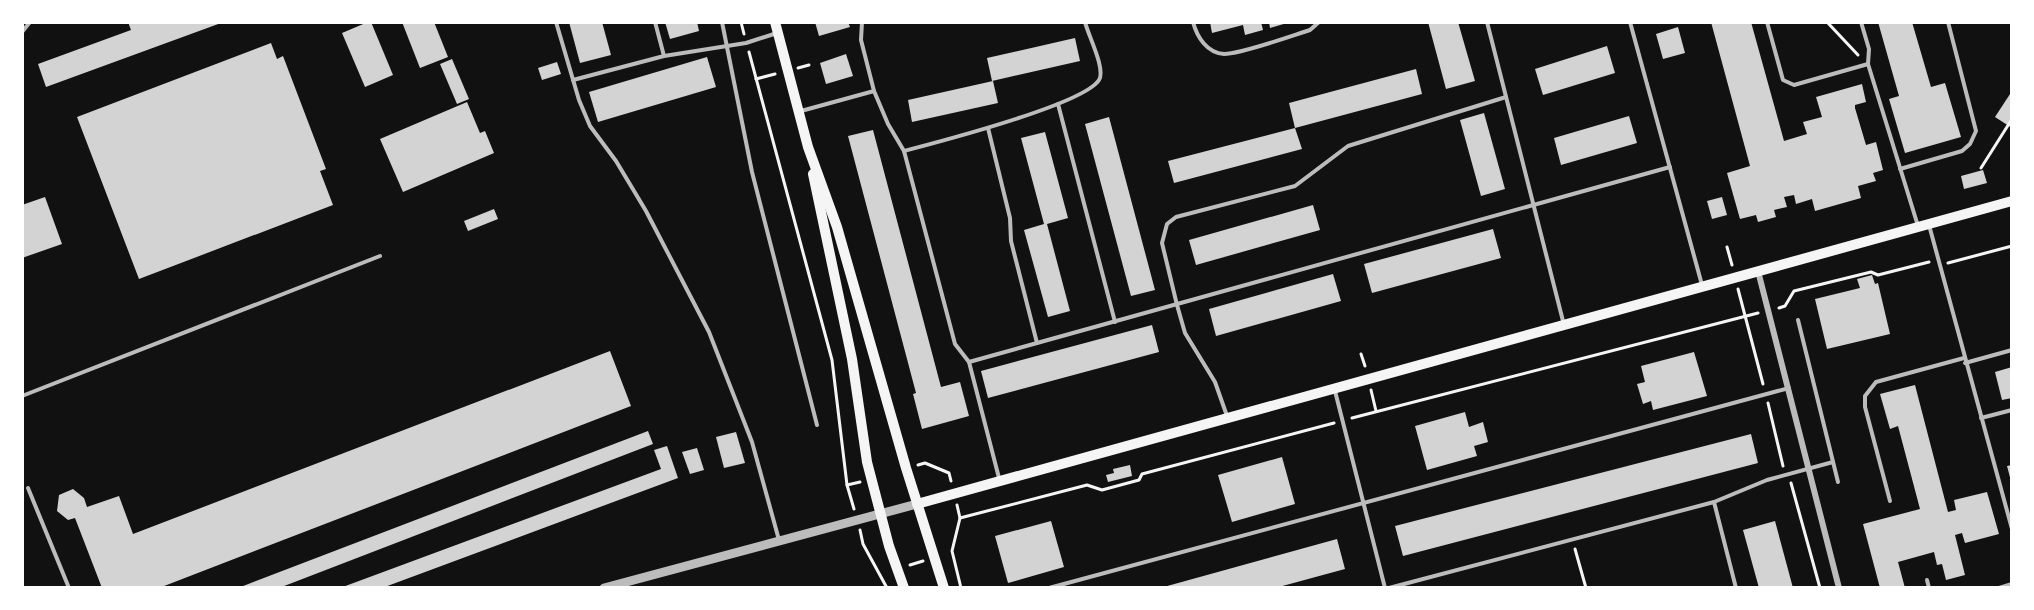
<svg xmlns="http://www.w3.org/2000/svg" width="2034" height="610" font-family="Inter,sans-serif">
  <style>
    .building { fill: #d3d3d3 }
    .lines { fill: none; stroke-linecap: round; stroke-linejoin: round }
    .path { stroke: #f5f5f5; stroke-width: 3 }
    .service { stroke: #bcbcbc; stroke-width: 4 }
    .minor { stroke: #bcbcbc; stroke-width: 6 }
    .tertiary { stroke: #bcbcbc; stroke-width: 9 }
    .secondary { stroke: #f5f5f5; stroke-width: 10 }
  </style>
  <rect width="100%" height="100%" fill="#111"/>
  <g class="building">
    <polygon points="128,22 221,23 46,87 38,64 131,30"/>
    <polygon points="368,22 371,22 393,75 365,87 342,33"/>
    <polygon points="402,22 434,22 448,57 420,68"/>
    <polygon points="569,22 602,22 611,55 580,63"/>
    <polygon points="665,22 697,22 699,31 670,39"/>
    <polygon points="815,22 848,22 850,27 819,36"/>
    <polygon points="1210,22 1261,22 1263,30 1245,35 1243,25 1212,33"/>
    <polygon points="1269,22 1287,22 1287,23 1270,28"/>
    <polygon points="1428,22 1458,22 1475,81 1446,89"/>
    <polygon points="1711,22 1751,22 1784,141 1807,134 1803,122 1822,117 1816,97 1862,84 1866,102 1855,105 1855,108 1866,145 1876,142 1883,170 1873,173 1876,181 1858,186 1861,198 1815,211 1812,199 1796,204 1794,195 1784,197 1787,207 1774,210 1776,217 1758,222 1756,215 1740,219 1727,173 1750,166"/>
    <polygon points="1878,22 1912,22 1931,87 1945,83 1961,137 1905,153 1889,99 1899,96"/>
    <polygon points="1678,27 1685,53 1663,59 1656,34"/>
    <polygon points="1075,38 1080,61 992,81 987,58"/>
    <polygon points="271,43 277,59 283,56 326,169 320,171 333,205 139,279 77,117"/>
    <polygon points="1607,46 1615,73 1543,95 1535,69"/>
    <polygon points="846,54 853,76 826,84 820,63"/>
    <polygon points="707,57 716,87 598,122 589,92"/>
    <polygon points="452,59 469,99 457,104 440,64"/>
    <polygon points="557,62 561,74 542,80 538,68"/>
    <polygon points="1416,69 1422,94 1295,128 1289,103"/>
    <polygon points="993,81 998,103 912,122 908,100"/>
    <polygon points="2012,91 2012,128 1995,117"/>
    <polygon points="467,102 480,133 485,131 494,153 403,192 380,139"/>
    <polygon points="1484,113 1505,189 1481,196 1460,120"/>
    <polygon points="1629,116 1637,143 1561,165 1554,138"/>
    <polygon points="1109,117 1155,290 1131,296 1085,124"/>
    <polygon points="1295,128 1302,149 1174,183 1168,161"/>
    <polygon points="873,130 941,387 960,382 969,416 922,429 913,394 916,393 848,136"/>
    <polygon points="1045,132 1068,218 1047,224 1070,311 1048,317 1024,230 1044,224 1021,138"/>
    <polygon points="1983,170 1987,183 1964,189 1961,176"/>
    <polygon points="45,197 62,244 22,258 22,205"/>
    <polygon points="1722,197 1727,215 1712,219 1707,201"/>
    <polygon points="1313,205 1320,230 1196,265 1189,240"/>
    <polygon points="494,209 498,219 468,231 464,221"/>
    <polygon points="1493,229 1501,258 1372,293 1364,264"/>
    <polygon points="1333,274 1341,301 1216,336 1209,309"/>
    <polygon points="1872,275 1875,284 1878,283 1890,334 1827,349 1815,299 1860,288 1857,279"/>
    <polygon points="1152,325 1159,352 988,398 981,371"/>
    <polygon points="610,351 631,406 159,588 102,588 75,518 68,520 57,511 59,495 73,489 84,498 87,507 119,496 133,534"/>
    <polygon points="1694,352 1707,396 1653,410 1651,401 1643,404 1637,384 1645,382 1641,366"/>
    <polygon points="2012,367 2012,398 2002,400 1995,372"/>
    <polygon points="1915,385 1948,512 1956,510 1954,500 1987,492 1999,534 1965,543 1962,533 1955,535 1965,575 1946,580 1942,564 1937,565 1934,552 1898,562 1905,588 1880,588 1863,524 1920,509 1898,426 1890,429 1880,394"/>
    <polygon points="1465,412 1469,427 1483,422 1488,442 1474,446 1477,456 1427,470 1415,426"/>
    <polygon points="648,431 653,444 279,588 238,588"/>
    <polygon points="736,432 745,463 724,468 716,437"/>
    <polygon points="1751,434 1758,463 1403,556 1395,526"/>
    <polygon points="667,446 678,478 382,588 340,588 661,469 654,450"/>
    <polygon points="697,448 704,470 690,474 682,452"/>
    <polygon points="1282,457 1295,504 1232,522 1218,475"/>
    <polygon points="1130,465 1132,476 1108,482 1106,475 1114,473 1113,469"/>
    <polygon points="2012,465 2012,481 2011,481 2007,466"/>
    <polygon points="1051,521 1064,567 1008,583 995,536"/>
    <polygon points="1775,521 1793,588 1759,588 1743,530"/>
    <polygon points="1337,539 1345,569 1275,588 1160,588"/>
  </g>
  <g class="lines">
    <g class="path">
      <polyline points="741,22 744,34"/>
      <polyline points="1827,22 1858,55"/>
      <polyline points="749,52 832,360 847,485 854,509"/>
      <polyline points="798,68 809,65"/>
      <polyline points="756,79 775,74"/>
      <polyline points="1981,168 2012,119"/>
      <polyline points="1727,247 1732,265"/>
      <polyline points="1948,263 2012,246"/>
      <polyline points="1738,289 1763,384"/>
      <polyline points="1779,308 1785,306 1794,291 1871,272 1878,275 1929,262"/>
      <polyline points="1361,354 1365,366"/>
      <polyline points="1371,390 1376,411"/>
      <polyline points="1768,403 1783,466"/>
      <polyline points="1352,418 1758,313"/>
      <polyline points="918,465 925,463 949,473 951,481"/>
      <polyline points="1791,483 1820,588"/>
      <polyline points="847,485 860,482"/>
      <polyline points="957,505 960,518 952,551 961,588"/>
      <polyline points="960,518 1087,485 1102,490 1139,480 1142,474 1334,423"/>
      <polyline points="860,530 863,544 887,588"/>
      <polyline points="1575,549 1586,588"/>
      <polyline points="910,565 923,561"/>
    </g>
    <g class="service">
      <polyline points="556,22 579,100 590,126 616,161 646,211 709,332 752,442 779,540"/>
      <polyline points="655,22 664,56"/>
      <polyline points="722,22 752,172 817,425"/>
      <path d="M1193,22C1197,37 1207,53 1224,54C1241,54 1291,36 1310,30L1319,22"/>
      <polyline points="1487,22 1564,325"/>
      <polyline points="1630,22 1702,285"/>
      <polyline points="1767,22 1783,80 1794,85 1868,64"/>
      <polyline points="1861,22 1869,49 1868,64 1918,226"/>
      <polyline points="22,32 30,22"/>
      <polyline points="573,80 664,56 746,43 777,33"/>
      <polyline points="874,91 888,124 904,151 955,344 969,362 999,478"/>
      <polyline points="1058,104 1115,322"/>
      <polyline points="801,111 874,91 861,40 862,22"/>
      <path d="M904,151C938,142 1083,105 1099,80C1106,69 1088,35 1085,22"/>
      <polyline points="1900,169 1962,151 1970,144 1976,131 1948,22"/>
      <polyline points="1929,225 2012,529"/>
      <polyline points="1798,320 1838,482"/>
      <polyline points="1037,343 1670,167"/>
      <polyline points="969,362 1037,343 1011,241 1010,218 988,128"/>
      <polyline points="1965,363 2012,350"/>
      <polyline points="1335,391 1385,588"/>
      <polyline points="22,396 380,256"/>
      <polyline points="1227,416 1215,382 1185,333 1177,305 1162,243 1167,224 1176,217 1295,186 1348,146 1506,97"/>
      <polyline points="1981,418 2012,410"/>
      <polyline points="28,488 69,588"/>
      <polyline points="1890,501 1865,407 1865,396 1876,382 1964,358"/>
      <polyline points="1714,502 1736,588"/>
      <polyline points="1927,580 1929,588"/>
      <polyline points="1049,588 1789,388"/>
      <polyline points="1389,588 1714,502 1767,480 1833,462"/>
      <polyline points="1999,588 2012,584"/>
    </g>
    <polyline class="minor" points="1758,271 1839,588"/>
    <polyline class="tertiary" points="604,588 917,504"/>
    <g class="secondary">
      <polyline points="775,22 808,147 837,227 906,468 944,588"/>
      <polyline points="813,174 852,359 867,462 889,546 904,588"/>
      <polyline points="917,504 2012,201"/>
    </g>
  </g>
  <rect width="2034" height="610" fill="none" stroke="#ffffff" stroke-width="48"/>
</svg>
